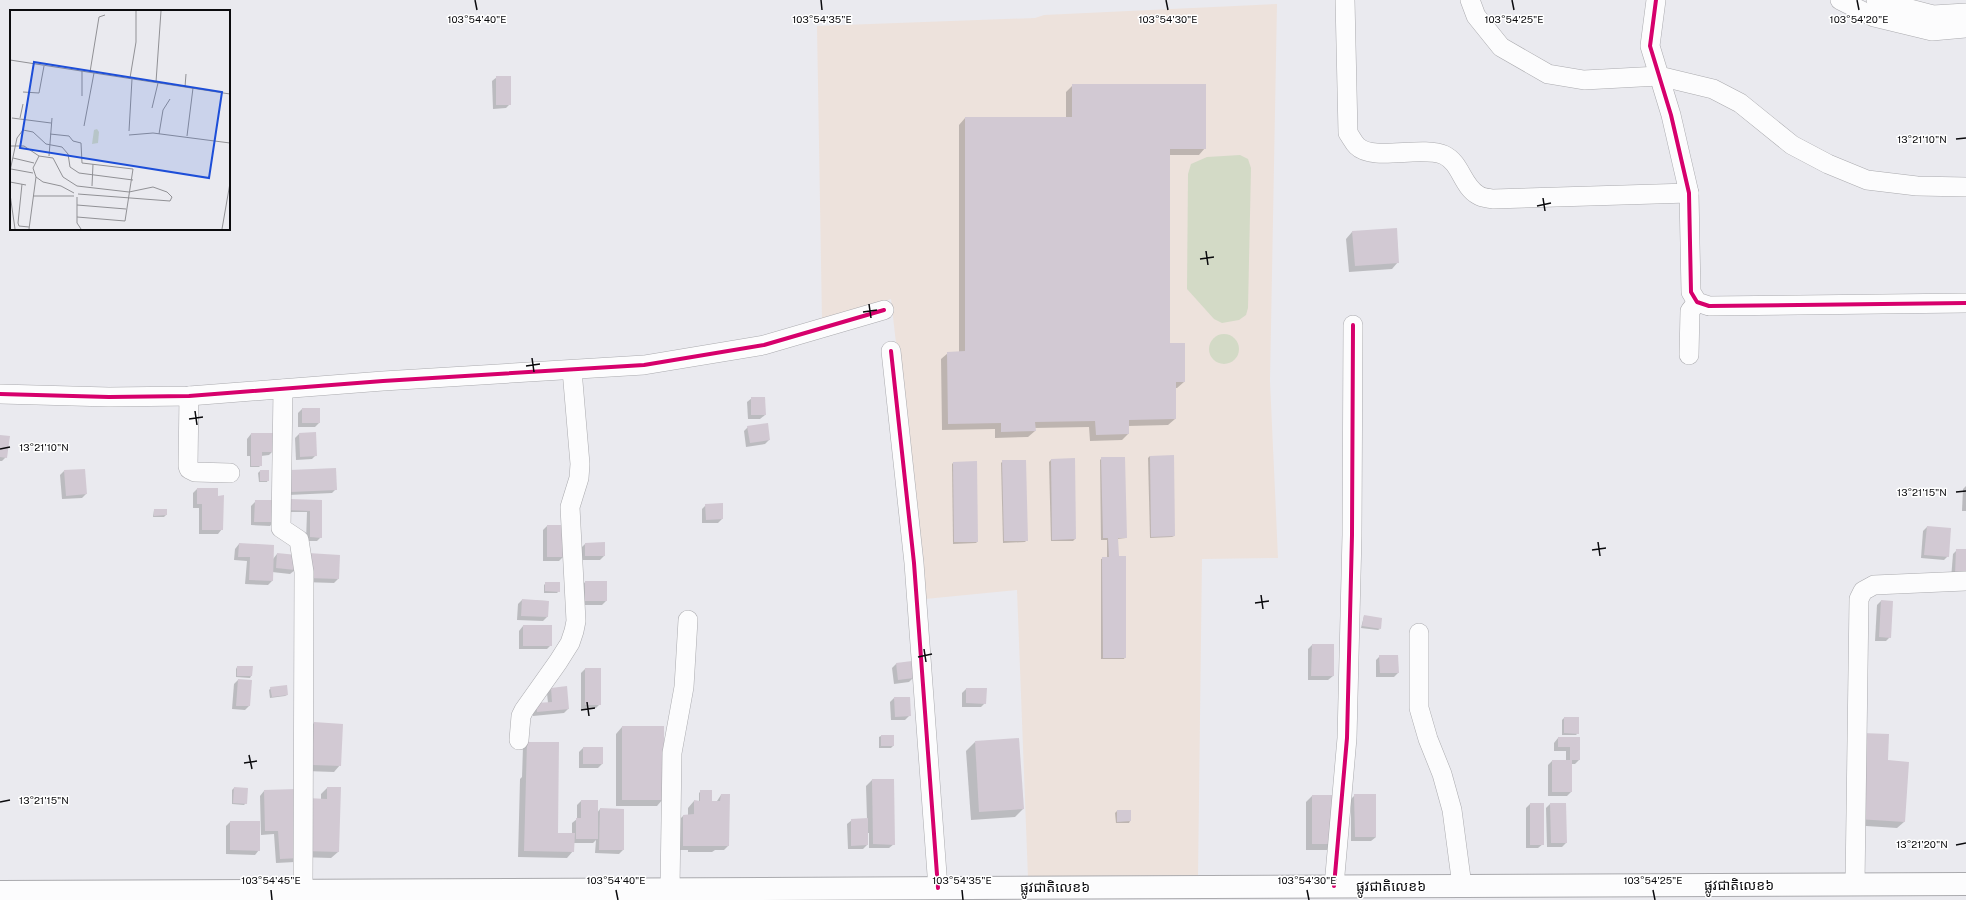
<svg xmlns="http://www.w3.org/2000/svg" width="1966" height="900" font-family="'Public Sans','Noto Sans Khmer',sans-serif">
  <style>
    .commercial { fill: #ede2dc }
    .green { fill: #d3dac6 }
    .shadow { fill: #0003 }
    .building { fill: #d2c9d3 }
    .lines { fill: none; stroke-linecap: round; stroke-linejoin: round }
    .minor-casing { stroke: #aaaaae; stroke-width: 20 }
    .highway-casing { stroke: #aaaaae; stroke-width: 24 }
    .minor { stroke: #fcfcfd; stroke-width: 19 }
    .highway { stroke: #fcfcfd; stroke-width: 22 }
    .cycleway-casing { stroke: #fff; stroke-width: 6 }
    .cycleway { stroke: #d6006c; stroke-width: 4 }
    .ticks { fill: none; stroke: #0b0b0e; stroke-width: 1.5 }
    .labels { text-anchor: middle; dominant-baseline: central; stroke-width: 3; stroke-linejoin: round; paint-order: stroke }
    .street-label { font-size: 14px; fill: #0b0b0e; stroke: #fff }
    .inset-road { fill: none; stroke: #919195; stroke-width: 1 }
    .view { fill: #1d4ed8; fill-opacity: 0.15; stroke: #1d4ed8; stroke-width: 2 }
    .inset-edge { fill: none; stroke: #0b0b0e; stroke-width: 2 }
    .ticks-label { font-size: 10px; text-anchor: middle; fill: #0b0b0e; stroke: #fff; stroke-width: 3; stroke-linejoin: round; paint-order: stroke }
  </style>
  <rect width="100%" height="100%" fill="#eaeaef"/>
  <polygon class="commercial" points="1277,4 1270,381 1278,558 1202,559 1198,877 1028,878 1017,590 925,599 891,299 822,321 817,26 1035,18 1044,15"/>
  <g class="green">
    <polygon points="1240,155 1248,159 1251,168 1248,308 1246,315 1239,320 1222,323 1214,319 1187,289 1188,174 1191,164 1207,157"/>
    <circle cx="1224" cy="349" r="15"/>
  </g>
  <g class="shadow">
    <polygon points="497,77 510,104 506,108 493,109 492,81"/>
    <polygon points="1073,85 1205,148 1199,155 1169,155 1169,344 1184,382 1177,388 1175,388 1175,419 1168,425 1128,426 1128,434 1122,440 1090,441 1089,427 1034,428 1035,431 1028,437 995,438 995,429 942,430 941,359 948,353 959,352 959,125 965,118 1066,118 1066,92"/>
    <polygon points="1352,232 1398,262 1392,269 1349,272 1346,239"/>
    <polygon points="752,398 765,415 760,419 748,419 747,402"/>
    <polygon points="302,409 319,423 315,427 298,427 298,413"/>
    <polygon points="748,427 769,440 765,444 746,447 744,431"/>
    <polygon points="251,434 273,451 269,455 261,456 261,465 259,467 250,467 250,456 247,456 247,439"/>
    <polygon points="299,434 316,455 312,459 296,460 295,438"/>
    <polygon points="0,436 6,457 2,461 0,461"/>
    <polygon points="1150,456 1174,536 1172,537 1150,538 1148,458"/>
    <polygon points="1102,458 1126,538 1117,539 1125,657 1124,659 1101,659 1101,559 1107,558 1107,540 1101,540 1100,460"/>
    <polygon points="1051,460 1075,539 1073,541 1051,541 1049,462"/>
    <polygon points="1003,461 1027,540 1025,542 1003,543 1001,463"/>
    <polygon points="953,463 977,542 976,543 953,544 952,464"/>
    <polygon points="64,471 86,494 82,498 62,499 60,475"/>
    <polygon points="260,471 268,480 267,482 259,482 258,473"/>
    <polygon points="291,471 336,489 332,493 288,495"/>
    <polygon points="1966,486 1966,511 1962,511 1963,489"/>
    <polygon points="197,489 222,529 218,534 199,534 199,508 193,508 193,493"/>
    <polygon points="321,501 321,537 317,541 306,541 307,512 286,512 287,502"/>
    <polygon points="255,502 274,521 270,526 251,525 251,506"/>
    <polygon points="706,505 722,519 718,523 702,523 702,509"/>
    <polygon points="154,510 166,515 164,517 153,517"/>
    <polygon points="547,526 563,557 559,561 543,561 543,530"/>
    <polygon points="1927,527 1948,556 1944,560 1921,558 1923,531"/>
    <polygon points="239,544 273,559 277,554 295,570 290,574 272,572 272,581 268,585 245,584 247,561 234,560 235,549"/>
    <polygon points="585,544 604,556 600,560 581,560 581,548"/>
    <polygon points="1957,550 1966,550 1966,579 1951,579 1953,554"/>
    <polygon points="304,558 338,579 334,583 303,582"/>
    <polygon points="585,582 606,601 602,605 581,605 581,587"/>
    <polygon points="546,583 559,591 557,593 544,593 544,585"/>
    <polygon points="522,600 548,601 547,617 543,621 517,620 518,604"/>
    <polygon points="1881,601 1890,637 1886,641 1875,641 1877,605"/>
    <polygon points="1364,616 1380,629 1378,630 1361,628"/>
    <polygon points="523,626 551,645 547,649 519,649 519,631"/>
    <polygon points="1312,645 1333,676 1328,680 1308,680 1308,649"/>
    <polygon points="1380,656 1398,673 1394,677 1376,677 1376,660"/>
    <polygon points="911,662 913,678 909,682 894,684 892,668 896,664"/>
    <polygon points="237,667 251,676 250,678 236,677 236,669"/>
    <polygon points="585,669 600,704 596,708 581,709 581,673"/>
    <polygon points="238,680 251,681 249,706 245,710 232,709 234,684"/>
    <polygon points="271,688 287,695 285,696 270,698 269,690"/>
    <polygon points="551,689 568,709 564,713 533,716 532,708 548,703 547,693"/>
    <polygon points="966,689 985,703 981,707 962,707 962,693"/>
    <polygon points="894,698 909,716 905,720 891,720 890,702"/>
    <polygon points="1564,718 1578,733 1576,735 1562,735 1562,720"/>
    <polygon points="314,723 340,765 334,772 306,771 308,730"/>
    <polygon points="622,727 663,727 663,799 657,806 616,806 616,734"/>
    <polygon points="881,736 893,746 891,748 879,748 879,737"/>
    <polygon points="1558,738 1579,738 1579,760 1575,764 1571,764 1571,792 1567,796 1548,796 1548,765 1552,761 1566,761 1566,751 1554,751 1554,743"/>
    <polygon points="975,742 1023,809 1015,817 971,820 966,751"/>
    <polygon points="528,743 557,834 572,834 572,823 577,819 577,805 581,801 597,813 600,809 623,850 619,854 595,853 596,840 593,843 574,843 573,851 567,858 518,857 520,779 522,777 523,747"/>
    <polygon points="583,748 602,764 598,768 579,768 579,752"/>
    <polygon points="1885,761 1908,763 1904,822 1897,828 1851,825"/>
    <polygon points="872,780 894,844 889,848 869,848 869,833 867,833 867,845 863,849 848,849 847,824 852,820 867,819 866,786"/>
    <polygon points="234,788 246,803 244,805 232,804 232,790"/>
    <polygon points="327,788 338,852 331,858 299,857 295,862 276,863 274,834 261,835 260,796 264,791 298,831 321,800 321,794"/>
    <polygon points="701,791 711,801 717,801 721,795 728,846 724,850 715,850 712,852 688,852 688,850 679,850 679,820 683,816 688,815 688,808 694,801 699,801 699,793"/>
    <polygon points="1355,795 1376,837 1371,841 1351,841 1351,799"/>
    <polygon points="1312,796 1333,843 1327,850 1306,850 1306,802"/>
    <polygon points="1530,804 1543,844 1538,848 1526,848 1526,808"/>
    <polygon points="1550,804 1566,843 1562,847 1547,847 1546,808"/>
    <polygon points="1117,811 1130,811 1130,821 1129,823 1116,823 1115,813"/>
    <polygon points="230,822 259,850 255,855 226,854 226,826"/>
  </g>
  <g class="building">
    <rect x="496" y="76" width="15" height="29"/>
    <polygon points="1072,84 1206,84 1206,149 1170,149 1170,343 1185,343 1185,382 1176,382 1176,419 1129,420 1129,434 1096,435 1095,421 1035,422 1036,431 1001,432 1001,423 948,424 947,352 965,351 965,117 1072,117"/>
    <polygon points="1397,228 1399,263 1355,266 1352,231"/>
    <polygon points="751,397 765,397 766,415 751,415"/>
    <rect x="302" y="408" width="18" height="15"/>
    <polygon points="768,423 770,440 750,443 747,426"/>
    <polygon points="316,432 317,456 300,457 299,433"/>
    <polygon points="251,433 274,433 275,452 262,452 262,466 251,466"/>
    <polygon points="0,435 10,436 7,458 0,457"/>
    <polygon points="1174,455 1175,536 1151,537 1150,456"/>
    <polygon points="1101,457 1125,457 1127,538 1118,538 1119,556 1126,556 1126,658 1103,658 1102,557 1109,557 1108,538 1103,538"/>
    <polygon points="1075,458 1076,539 1052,540 1051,459"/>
    <polygon points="1002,460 1026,460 1028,541 1004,541"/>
    <polygon points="977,461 978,542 954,542 953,462"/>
    <polygon points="336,468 337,490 291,492 290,470"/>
    <polygon points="85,469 87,494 66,496 64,470"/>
    <rect x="260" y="470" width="9" height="11"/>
    <polygon points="197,488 218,488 218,496 224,495 223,530 202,530 202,504 197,504"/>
    <polygon points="288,499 322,500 322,538 310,537 310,511 288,510"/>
    <polygon points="255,500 276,500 275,522 254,522"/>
    <polygon points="723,503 723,519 706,520 705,504"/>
    <polygon points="154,509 167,509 167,515 154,516"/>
    <rect x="547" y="525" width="17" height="32"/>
    <polygon points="1927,526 1951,528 1949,557 1924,555"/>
    <polygon points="605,542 605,556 585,556 585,543"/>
    <polygon points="239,543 274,545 273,581 249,580 250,557 238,557"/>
    <polygon points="1956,549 1966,549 1966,575 1955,575"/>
    <polygon points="277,553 297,555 295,570 276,568"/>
    <polygon points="308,553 340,555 339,579 307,578"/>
    <rect x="585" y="581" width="22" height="20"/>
    <polygon points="545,582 560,582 560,592 545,591"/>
    <polygon points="522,599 549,601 548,617 521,616"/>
    <polygon points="1881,600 1893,601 1891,638 1879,637"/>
    <polygon points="1364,615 1382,618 1381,629 1362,626"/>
    <rect x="523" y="625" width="29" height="21"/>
    <polygon points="1312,644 1334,644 1334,676 1311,676"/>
    <polygon points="1379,655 1398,655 1399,673 1380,673"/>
    <polygon points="912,661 914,678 898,680 896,663"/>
    <polygon points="237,666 253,666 252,676 237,676"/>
    <rect x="585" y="668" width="16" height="37"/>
    <polygon points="238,679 252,680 250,706 236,706"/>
    <polygon points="287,685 288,695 272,697 270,687"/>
    <polygon points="567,686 569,709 537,712 536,703 552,702 551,688"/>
    <polygon points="966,688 987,688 986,704 966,703"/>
    <polygon points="894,697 910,697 911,716 895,717"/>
    <polygon points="1564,717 1579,717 1579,734 1564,733"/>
    <polygon points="314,722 343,724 341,766 312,765"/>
    <rect x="622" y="726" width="42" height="74"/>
    <polygon points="1862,733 1889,734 1888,760 1909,762 1905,822 1857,819"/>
    <rect x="881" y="735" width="13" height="11"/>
    <polygon points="1558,737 1580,737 1580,760 1572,760 1572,792 1552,792 1552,760 1570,760 1570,747 1558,747"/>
    <polygon points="1019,738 1024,809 979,812 975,741"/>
    <polygon points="527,742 559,742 558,833 575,833 574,852 524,851"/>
    <rect x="583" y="747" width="20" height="17"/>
    <polygon points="872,779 894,779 895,845 873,844"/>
    <polygon points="234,787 248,788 247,804 233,803"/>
    <polygon points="327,787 341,787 339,852 305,851 307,798 327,799"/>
    <polygon points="297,789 300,858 280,859 278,831 265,831 264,790"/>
    <polygon points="700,790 712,790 712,801 720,801 721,794 730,794 729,846 683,846 683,815 694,814 694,800 700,801"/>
    <polygon points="1354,794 1376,794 1376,837 1355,837"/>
    <rect x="1312" y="795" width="22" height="49"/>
    <polygon points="581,800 598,800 598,839 576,839 576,818 581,818"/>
    <rect x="1530" y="803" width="14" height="42"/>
    <polygon points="1550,803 1566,803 1567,843 1551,843"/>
    <polygon points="600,808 624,809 624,850 599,850"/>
    <polygon points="1117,810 1131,810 1131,821 1117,822"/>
    <polygon points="868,818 868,845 851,846 851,819"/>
    <polygon points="230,821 260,821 260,851 230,850"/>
  </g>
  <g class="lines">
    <defs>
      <g id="minor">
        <path d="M1345,0L1348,133C1351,137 1353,142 1357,146C1373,162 1422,145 1444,155C1461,163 1462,186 1478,195C1482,198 1488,198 1493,199L1689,193"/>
        <polyline points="1470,0 1476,16 1501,47 1548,74 1584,80 1659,76 1713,89 1740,103 1792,145 1828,164 1867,180 1917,186 1966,187"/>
        <polyline points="1656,0 1650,46 1671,115 1689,193 1691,292 1697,302 1709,306 1966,303"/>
        <polyline points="1840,0 1874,17 1932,31 1966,28"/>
        <polyline points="1876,0 1933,15 1966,13"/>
        <polyline points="891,351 914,563 938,888"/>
        <polyline points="1689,355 1690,311 1697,302"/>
        <polyline points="283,389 281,528 299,540 304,572 303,892"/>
        <polyline points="0,394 109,397 189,396 383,381 644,365 764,345 884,310"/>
        <polyline points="189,396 188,466 189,469 195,472 230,473"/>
        <polyline points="1419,633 1419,708 1428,739 1442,774 1452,810 1462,886"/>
        <polyline points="519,740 521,716 524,710 558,662 570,643 574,631 576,621 570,507 579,478 580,464 572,370"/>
        <polyline points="1855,884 1859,599 1863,591 1874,585 1966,581"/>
        <polyline points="1334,886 1347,738 1352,535 1353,325"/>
        <polyline points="670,889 672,753 684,687 688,620"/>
      </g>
      <polyline id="highway" points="0,892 1966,884"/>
    </defs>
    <use href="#minor" class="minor-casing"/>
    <use href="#highway" class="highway-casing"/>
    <use href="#minor" class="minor"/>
    <use href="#highway" class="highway"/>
    <defs>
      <g id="cycleway">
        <polyline points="1656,0 1650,46 1671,115 1689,193 1691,292 1697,302 1709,306 1966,303"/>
        <polyline points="891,351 914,563 938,888"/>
        <polyline points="0,394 109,397 189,396 383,381 644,365 764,345 884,310"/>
        <polyline points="1334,886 1347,738 1352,535 1353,325"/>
      </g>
    </defs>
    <use href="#cycleway" class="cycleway-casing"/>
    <use href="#cycleway" class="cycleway"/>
  </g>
  <path class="ticks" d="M475,0L477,10M821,0L822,10M1166,0L1168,10M1512,0L1514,10M1857,0L1859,10M1956,139L1966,138M1543,198L1545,211M1537,206L1551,203M1206,251L1208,265M1200,259L1214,257M869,304L871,318M863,312L877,310M532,358L534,372M526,366L540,364M195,411L197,425M189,419L203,417M0,449L10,447M1956,492L1966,491M1598,542L1600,556M1592,550L1606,548M1261,595L1263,609M1255,603L1269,601M924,649L926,662M918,657L932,654M587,702L589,716M581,710L595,708M249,755L252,769M244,763L257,761M0,802L10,800M1956,845L1966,843M271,890L272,900M616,890L618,900M962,890L963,900M1307,890L1309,900M1653,890L1655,900"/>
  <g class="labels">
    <g class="street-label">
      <text x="1739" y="885">ផ្លូវជាតិលេខ៦</text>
      <text x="1391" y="886">ផ្លូវជាតិលេខ៦</text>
      <text x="1055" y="887">ផ្លូវជាតិលេខ៦</text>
    </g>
  </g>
  <g transform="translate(10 10)">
    <rect width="220" height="220" fill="#eaeaef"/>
    <path d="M87,119L89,122L88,133L82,134L84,120Z" fill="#d3dac6"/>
    <path class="inset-road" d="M0,50L220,84M72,61V86M80,62L89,7L95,5M120,68L126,32V1M146,72L151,1M175,77L176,64M13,82L29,83L34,56M142,98L148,73M2,108L41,113M10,108L13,94M74,116L84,63M119,121L122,69M40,124L59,126L63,131L71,133L72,153L123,159L115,211L67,207M149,124L153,100L160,89M119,125L143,123L220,133M177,126L183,78M0,136H14L29,146L43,148L53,167L67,176L119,182L143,177L157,182L162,187L160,191L68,184M29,146L23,158L26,167L33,172L51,176L64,183M39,146L42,108M3,148L24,153M1,159L23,163M0,161L7,128L13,120L23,122L36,134L52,137L58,144L60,157L69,163L123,170M0,172L16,175M12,174L8,213L9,216L19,217M82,176L83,154M0,184L5,219M23,186H64M67,187V213L71,219M67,195L116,199M19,219L26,167M212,219L220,173"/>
    <path class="view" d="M24,52L212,82L199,168L10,138Z"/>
    <rect width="220" height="220" class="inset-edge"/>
  </g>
  <g class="ticks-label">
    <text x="477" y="23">103°54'40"E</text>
    <text x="822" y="23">103°54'35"E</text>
    <text x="1168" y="23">103°54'30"E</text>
    <text x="1514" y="23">103°54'25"E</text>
    <text x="1859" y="23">103°54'20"E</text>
    <text x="1922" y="143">13°21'10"N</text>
    <text x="44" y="451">13°21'10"N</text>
    <text x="1922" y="496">13°21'15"N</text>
    <text x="44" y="804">13°21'15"N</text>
    <text x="1922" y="848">13°21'20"N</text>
    <text x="271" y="884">103°54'45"E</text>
    <text x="616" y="884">103°54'40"E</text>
    <text x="962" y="884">103°54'35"E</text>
    <text x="1307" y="884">103°54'30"E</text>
    <text x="1653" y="884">103°54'25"E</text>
  </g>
</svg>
